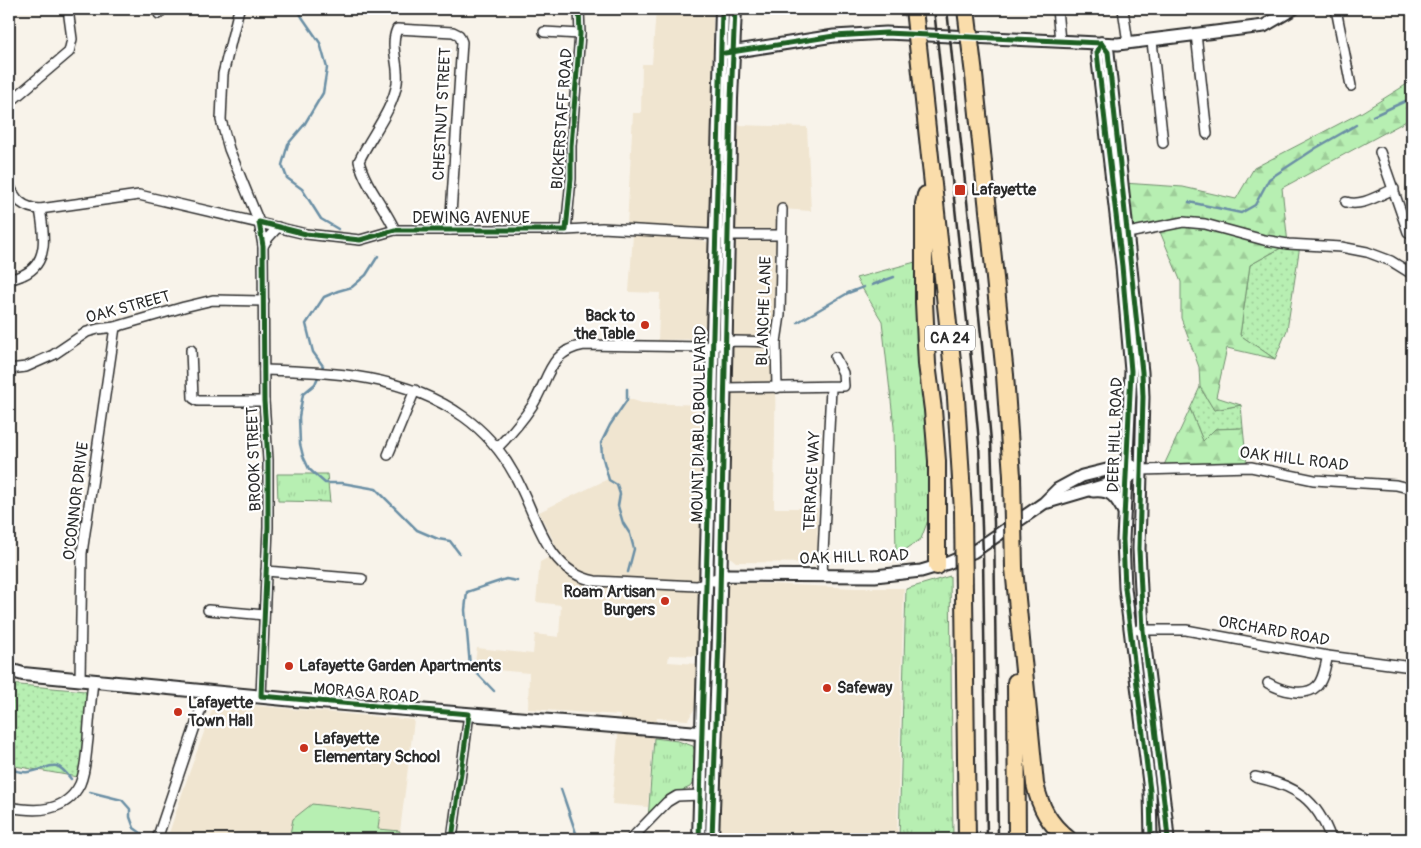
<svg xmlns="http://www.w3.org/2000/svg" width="1421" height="848" font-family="Pangolin,sans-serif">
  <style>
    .built { fill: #f0e5d0 }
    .grass { fill: url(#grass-dots); stroke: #718d6e }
    .forest { fill: url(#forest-firs); stroke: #718d6e }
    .park { fill: url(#park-tufts); stroke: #718d6e }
    .garden { fill: #b7efb2; stroke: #718d6e }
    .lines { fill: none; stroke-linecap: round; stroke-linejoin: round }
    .stream { stroke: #6b8fa5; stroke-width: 2.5 }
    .minor-casing { stroke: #2b2b2b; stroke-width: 12 }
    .tertiary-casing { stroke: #2b2b2b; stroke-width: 15 }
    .secondary-casing { stroke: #2b2b2b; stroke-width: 16 }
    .motorway-casing { stroke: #2b2b2b; stroke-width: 20 }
    .minor { stroke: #fff; stroke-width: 9 }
    .tertiary { stroke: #fff; stroke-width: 11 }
    .secondary { stroke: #fff; stroke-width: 12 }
    .motorway { stroke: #faddab; stroke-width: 16 }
    .rail { stroke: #2b2b2b; stroke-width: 2.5 }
    .motorway-bridge-casing { stroke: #2b2b2b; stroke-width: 20; stroke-linecap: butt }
    .motorway-bridge { stroke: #faddab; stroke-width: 16 }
    .cycleway-casing { stroke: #fff; stroke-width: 8 }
    .cycleway { stroke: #1b5e20; stroke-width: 5 }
    .poi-dot { fill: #c8321e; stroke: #fff; stroke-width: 2 }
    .labels { text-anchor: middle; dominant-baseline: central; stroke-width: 4.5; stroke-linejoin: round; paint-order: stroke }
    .shield { fill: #fff; stroke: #6b6b6b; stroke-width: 1 }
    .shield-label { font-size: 15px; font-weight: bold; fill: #2b2b2b }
    .street-label { font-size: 16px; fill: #2b2b2b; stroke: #fff }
    .poi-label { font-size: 16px; font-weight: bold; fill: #2b2b2b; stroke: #fff; text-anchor: start }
  </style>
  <defs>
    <pattern id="grass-dots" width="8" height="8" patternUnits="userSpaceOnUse" patternTransform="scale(1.25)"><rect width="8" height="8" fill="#b7efb2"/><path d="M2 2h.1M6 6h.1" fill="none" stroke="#9ecd99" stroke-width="1.8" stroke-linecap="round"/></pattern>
    <pattern id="forest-firs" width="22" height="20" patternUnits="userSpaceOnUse" patternTransform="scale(1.25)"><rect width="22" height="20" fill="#b7efb2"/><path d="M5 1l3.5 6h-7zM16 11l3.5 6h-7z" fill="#9ecd99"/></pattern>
    <pattern id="park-tufts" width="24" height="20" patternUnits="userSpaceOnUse" patternTransform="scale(1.25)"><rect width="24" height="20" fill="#b7efb2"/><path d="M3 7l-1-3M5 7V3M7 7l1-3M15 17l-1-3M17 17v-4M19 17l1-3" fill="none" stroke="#9ecd99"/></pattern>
  </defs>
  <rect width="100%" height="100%" fill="#f8f3ea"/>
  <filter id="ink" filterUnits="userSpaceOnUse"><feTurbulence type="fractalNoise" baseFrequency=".02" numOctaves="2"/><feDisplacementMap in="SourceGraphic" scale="10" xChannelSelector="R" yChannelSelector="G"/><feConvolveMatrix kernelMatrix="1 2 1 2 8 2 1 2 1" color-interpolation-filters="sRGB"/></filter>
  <g filter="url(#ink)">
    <g class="built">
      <polygon points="656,9 713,9 712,232 627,226 633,113 641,113 642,64 652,64"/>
      <polygon points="737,125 807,127 811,211 781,209 776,347 774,508 818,508 817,563 736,562 726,554"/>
      <polygon points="633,235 703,240 707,242 710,246 708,334 705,339 658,340 660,293 629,292"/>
      <polygon points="627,398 642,403 705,405 702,561 698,656 669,655 668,662 698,664 696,706 688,720 657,718 653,738 648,807 612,804 620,715 528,709 529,673 474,668 477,648 533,654 535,634 559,637 561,605 536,602 540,562 559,552 539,512 608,479 601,447 604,434 609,425"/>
      <polygon points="731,582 855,588 904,588 897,839 713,839 723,591"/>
      <polygon points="215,702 414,720 399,839 167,839 188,776"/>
    </g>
    <g class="grass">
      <polygon points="1288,244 1300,245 1287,330 1275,359 1240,335 1250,265"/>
      <polygon points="1200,387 1214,410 1241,405 1243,428 1215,429 1203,441 1190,409"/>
      <polygon points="9,684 85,691 87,696 81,763 78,777 9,765"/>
    </g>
    <g class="forest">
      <polygon points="1412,81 1412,118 1282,188 1288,244 1250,265 1240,335 1275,359 1227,348 1216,397 1241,405 1214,410 1200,387 1199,367 1181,318 1181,282 1158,227 1128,233 1123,183 1183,187 1236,199 1254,168 1362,112"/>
      <polygon points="1190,409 1203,441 1215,429 1243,428 1247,467 1161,468 1165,463"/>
    </g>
    <g class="park">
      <polygon points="919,261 930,454 931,512 921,539 896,556 894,427 882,321 856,278"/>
      <polygon points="277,474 327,474 330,502 278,501"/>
      <polygon points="950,576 953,839 899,839 906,589"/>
      <path d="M654,738L678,741L693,746C698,755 693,773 692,784L690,787L667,797L648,820Z"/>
    </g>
    <polygon class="garden" points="312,804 380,812 378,829 400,831 399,839 289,839 293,819"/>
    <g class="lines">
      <g class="stream">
        <polyline points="298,9 302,17 320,43 327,68 323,93 304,125 288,144 282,165 287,178 302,189 321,219 338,229"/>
        <polyline points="1373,116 1412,98"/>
        <polyline points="1189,202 1241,213 1255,205 1269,179 1316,148 1356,125"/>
        <polyline points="378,256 366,275 352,287 338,291 324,297 306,324 313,352 323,366 315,384 303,394 299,417 300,444 303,456 309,469 325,483 342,483 376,489 417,530 438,539 450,541 459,553"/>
        <polyline points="872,285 894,277"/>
        <polyline points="798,322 848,293 864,287"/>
        <polyline points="627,389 627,400 610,425 601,443 602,455 609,480 617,485 620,494 618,506 623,523 630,534 634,549 628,572"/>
        <polyline points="494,691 470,666 465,610 467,592 506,579 517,581"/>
        <path d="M9,765L12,770C17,771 23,773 28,772C51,770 53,755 71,779"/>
        <polyline points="561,789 578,839"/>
        <polyline points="90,792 122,800 130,809 130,817 134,828 145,836"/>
      </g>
      <defs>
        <g id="minor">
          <polyline points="239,9 223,74 221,120 229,149 259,222 263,246 264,401 268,460 268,527 261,696"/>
          <polyline points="1057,9 1060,41"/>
          <polyline points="1123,9 1128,43"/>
          <polyline points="1336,9 1351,86"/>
          <polyline points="159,14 160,9"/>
          <polyline points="544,32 580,34"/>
          <polyline points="1196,34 1207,134"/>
          <polyline points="1152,41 1163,143"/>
          <polyline points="9,103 69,52 72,39 68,9"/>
          <polyline points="1380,152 1408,232 1412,234"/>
          <path d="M9,184C15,200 23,208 40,209L139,195L306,234L360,240L395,230H566L602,228L728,235H781"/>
          <path d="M1346,202C1362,207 1379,195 1394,189"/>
          <path d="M395,230C385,207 365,186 359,161C371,135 392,112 397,83C400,65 389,47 397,29L453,32L459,35L462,42L450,230"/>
          <polyline points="566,230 571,179 571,146 580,34 579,9"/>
          <polyline points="1123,237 1128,233 1183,222 1205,224 1264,240 1288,244 1341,247 1367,252 1391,261 1412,274"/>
          <polyline points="263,246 268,238 278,227"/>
          <path d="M9,279C14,279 18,277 23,275C50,263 44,232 40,209"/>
          <polyline points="191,350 193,398 198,401 264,401"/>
          <polyline points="9,369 26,367 53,355 87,332 98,329 115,327 184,307 213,300 264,301"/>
          <path d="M264,370C333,372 406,375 464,417C485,432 502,452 514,474C536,512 545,572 595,581L697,586L707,583"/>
          <polyline points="724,388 844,386 843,373 835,357"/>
          <polyline points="777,388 776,342 780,315 782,209"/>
          <path d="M497,448C510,435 522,421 532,406C549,380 548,351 584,345L704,347L734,341L776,342"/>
          <polyline points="388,455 415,390"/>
          <polyline points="1141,470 1251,467 1314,480 1396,485 1412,489"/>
          <polyline points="266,571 362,579"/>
          <polyline points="822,575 831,388"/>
          <polyline points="208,610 264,615"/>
          <polyline points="1138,630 1186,630 1328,656 1412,667"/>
          <polyline points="80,680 82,553 115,327"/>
          <path d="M1268,683C1280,690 1305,698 1317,686C1324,679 1325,665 1328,656"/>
          <path d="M1255,777C1295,785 1317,799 1331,839"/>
          <path d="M9,807C35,812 66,813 80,784C86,770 86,754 88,739C89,719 91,700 93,681"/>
          <polyline points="157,839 207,691"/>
          <polyline points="452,839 469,714"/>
          <polyline points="631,839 667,802 677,796 701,795"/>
        </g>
        <g id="tertiary">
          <polyline points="1101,43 1108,52 1142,372 1143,397 1139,549 1143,630 1166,818 1168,839"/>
          <polyline points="1101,43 1097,53 1122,266 1131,371 1123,540 1125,588 1150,791 1151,839"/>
          <polyline points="724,53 834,36 886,33 1118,44 1264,26 1293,9"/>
          <path d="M1093,491C1111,489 1116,497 1124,512"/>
          <polyline points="1048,502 1126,479 1132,475"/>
          <polyline points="714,580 728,575 875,576 921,571 948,563 973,552 1044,503 1058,489 1082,476 1127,465 1132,466"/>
        </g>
        <g id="secondary">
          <polyline points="9,670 23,674 54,677 295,700 711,734"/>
          <polyline points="699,839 722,9"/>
          <polyline points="712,839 719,638 731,99 735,9"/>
        </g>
        <g id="motorway">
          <polyline points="921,73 956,398 963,511"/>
          <polyline points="974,75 1005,375 1012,476"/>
          <polyline points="926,195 924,204 924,302 927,364 933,410 937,461 937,566"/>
          <path d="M1014,568L1035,784C1040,807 1049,824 1068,839"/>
          <polyline points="964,594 967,839"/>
          <polyline points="1016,682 1017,839"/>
        </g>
      </defs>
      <use href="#minor" class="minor-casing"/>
      <use href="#tertiary" class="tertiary-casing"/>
      <use href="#secondary" class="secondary-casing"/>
      <use href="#motorway" class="motorway-casing"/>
      <use href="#minor" class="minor"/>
      <use href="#tertiary" class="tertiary"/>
      <use href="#secondary" class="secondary"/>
      <use href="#motorway" class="motorway"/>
      <g class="rail">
        <polyline points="934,9 973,378 979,442 983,556 987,839"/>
        <polyline points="947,9 982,345 991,441 994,523 998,839"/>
      </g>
      <defs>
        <g id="motorway-bridge">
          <polyline points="914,9 921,73"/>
          <polyline points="966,9 974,75"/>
          <polyline points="1012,476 1014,568"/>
          <polyline points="963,511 964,594"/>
        </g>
      </defs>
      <use href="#motorway-bridge" class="motorway-bridge-casing"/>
      <use href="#motorway-bridge" class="motorway-bridge"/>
      <defs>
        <g id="cycleway">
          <polyline points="1101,43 1108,52 1142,372 1143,397 1139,549 1143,630 1166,818 1168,839"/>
          <polyline points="1101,43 1097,53 1122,266 1131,371 1123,540 1125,588 1150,791 1151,839"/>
          <polyline points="725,53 834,36 886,33 1101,43"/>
          <polyline points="452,839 469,714 261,696 268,527 268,460 264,401 263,246 259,222 306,234 360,240 395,230 566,230 571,179 571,146 580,34 579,9"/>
          <polyline points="699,839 722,9"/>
          <polyline points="712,839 719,638 731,99 735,9"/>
        </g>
      </defs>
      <use href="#cycleway" class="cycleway-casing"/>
      <use href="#cycleway" class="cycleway"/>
    </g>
  </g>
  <g class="poi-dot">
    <rect x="954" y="184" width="12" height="12" rx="2.5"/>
    <circle cx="645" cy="325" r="5"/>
    <circle cx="665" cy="601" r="5"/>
    <circle cx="289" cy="666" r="5"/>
    <circle cx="827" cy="688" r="5"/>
    <circle cx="178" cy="712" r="5"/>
    <circle cx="304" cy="748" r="5"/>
  </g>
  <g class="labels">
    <rect class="shield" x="925" y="325.5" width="50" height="25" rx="4"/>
    <g class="shield-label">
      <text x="950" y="338">CA 24</text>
    </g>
    <g class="street-label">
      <text transform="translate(442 114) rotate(-87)">CHESTNUT STREET</text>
      <text transform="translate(562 119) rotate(-86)">BICKERSTAFF ROAD</text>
      <text x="471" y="218">DEWING AVENUE</text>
      <text transform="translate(128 307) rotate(-15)">OAK STREET</text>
      <text transform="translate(764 311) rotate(-88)">BLANCHE LANE</text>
      <text transform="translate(699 424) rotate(-89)">MOUNT DIABLO BOULEVARD</text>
      <text transform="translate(1115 435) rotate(-88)">DEER HILL ROAD</text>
      <text transform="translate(254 459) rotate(-92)">BROOK STREET</text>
      <text transform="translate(1294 459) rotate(7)">OAK HILL ROAD</text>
      <text transform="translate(812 481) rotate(-87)">TERRACE WAY</text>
      <text transform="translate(76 501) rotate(-83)">O'CONNOR DRIVE</text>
      <text transform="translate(854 557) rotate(-2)">OAK HILL ROAD</text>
      <text transform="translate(1274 631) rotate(10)">ORCHARD ROAD</text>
      <text transform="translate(366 693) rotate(5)">MORAGA ROAD</text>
    </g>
    <g class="poi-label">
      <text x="971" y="190">Lafayette</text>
      <text x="635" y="316" text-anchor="end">Back to<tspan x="635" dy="18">the Table</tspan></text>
      <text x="655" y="592" text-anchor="end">Roam Artisan<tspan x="655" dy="18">Burgers</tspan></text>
      <text x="299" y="666">Lafayette Garden Apartments</text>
      <text x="837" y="688">Safeway</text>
      <text x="188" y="703">Lafayette<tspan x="188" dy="18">Town Hall</tspan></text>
      <text x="314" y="739">Lafayette<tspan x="314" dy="18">Elementary School</tspan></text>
    </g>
  </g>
  <rect width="1421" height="848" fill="none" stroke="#fff" stroke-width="30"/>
  <rect x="15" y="15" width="1391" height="818" fill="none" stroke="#2b2b2b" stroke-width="2" filter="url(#ink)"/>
</svg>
